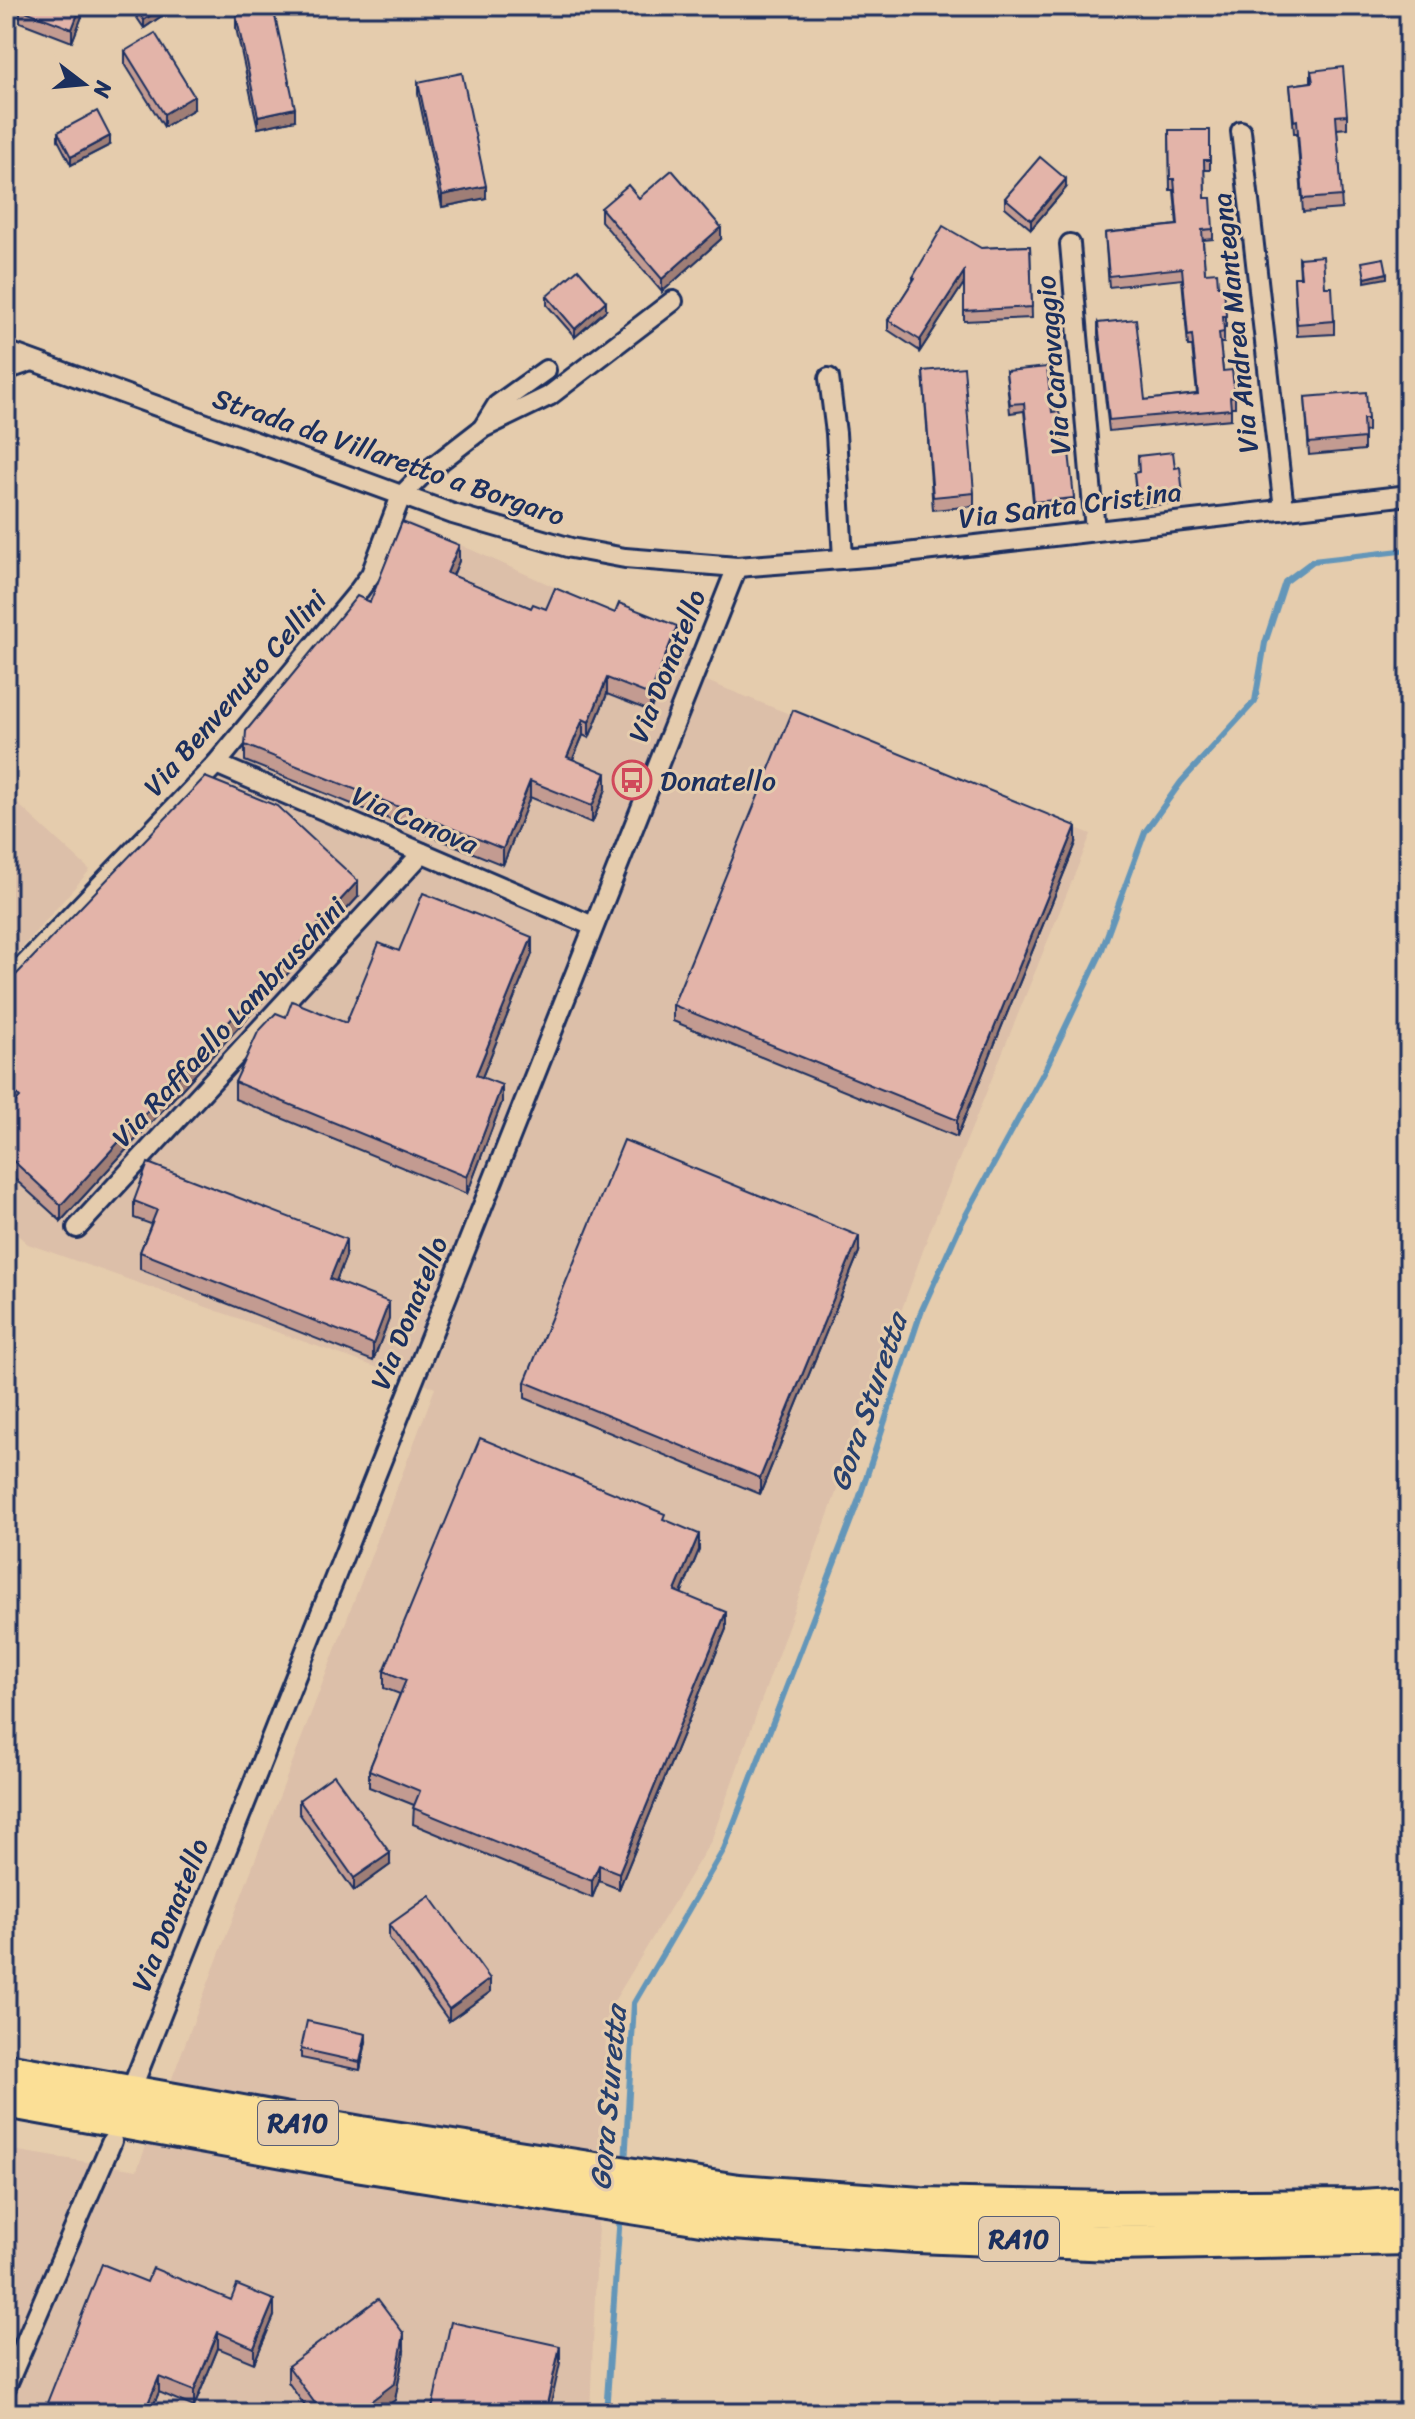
<svg xmlns="http://www.w3.org/2000/svg" width="1415" height="2419" font-family="Sriracha,sans-serif">
  <style>
    .built { fill: #dcbfa9 }
    .lines { fill: none; stroke-linecap: round; stroke-linejoin: round }
    .stream { stroke: #6496b9; stroke-width: 6 }
    .minor-casing { stroke: #1b2f5e; stroke-width: 24 }
    .motorway-casing { stroke: #1b2f5e; stroke-width: 40 }
    .minor { stroke: #e5ccad; stroke-width: 18 }
    .motorway { stroke: #fbdf96; stroke-width: 34 }
    .wall { fill: #c39b91; stroke: #1b2f5e; stroke-width: 2 }
    .shaded-wall { fill: #9f7e76; stroke: #1b2f5e; stroke-width: 2 }
    .building { fill: #e3b4a9; stroke: #1b2f5e; stroke-width: 2 }
    .labels { text-anchor: middle; dominant-baseline: central; stroke-width: 6; stroke-linejoin: round; paint-order: stroke }
    .shield { fill: #e5ccad; stroke: #585e76; stroke-width: 2 }
    .shield-label { font-size: 26px; font-weight: bold; fill: #1b2f5e }
    .street-label { font-size: 28px; fill: #1b2f5e; stroke: #e5ccad }
    .poi-label { font-size: 28px; fill: #1b2f5e; stroke: #e5ccad; text-anchor: start }
    .water-label { font-size: 30px; font-style: italic; fill: #27406d; stroke: #e5ccad }
  </style>
  <rect width="100%" height="100%" fill="#e5ccad"/>
  <filter id="ink" filterUnits="userSpaceOnUse"><feTurbulence type="fractalNoise" baseFrequency=".0125" numOctaves="2"/><feDisplacementMap in="SourceGraphic" scale="16" xChannelSelector="R" yChannelSelector="G"/><feConvolveMatrix kernelMatrix="1 2 1 2 8 2 1 2 1" color-interpolation-filters="sRGB"/></filter>
  <g filter="url(#ink)">
    <g class="built">
      <polygon points="393,515 703,653 694,676 1091,834 930,1231 711,1841 607,2013 590,2413 6,2413 6,2149 137,2170 435,1388 28,1244 6,1225 6,977 371,574"/>
      <polygon points="6,793 90,870 6,966"/>
    </g>
    <g class="lines">
      <g class="stream">
        <polyline points="625,2164 634,2003 724,1849 859,1499 921,1312 960,1226 1045,1070 1100,955 1145,832 1181,782 1255,701 1265,643 1285,582 1313,561 1409,550"/>
        <polyline points="606,2413 620,2215"/>
      </g>
      <defs>
        <g id="minor">
          <polyline points="1241,131 1284,509"/>
          <polyline points="1070,244 1095,530"/>
          <polyline points="6,351 453,514 571,548 625,558 737,567 880,556 1409,495"/>
          <polyline points="6,370 32,361"/>
          <polyline points="829,378 836,433 843,559"/>
          <polyline points="484,426 497,405 546,370"/>
          <polyline points="216,764 593,926"/>
          <polyline points="6,984 216,764 355,596 371,574 401,496 421,476 483,428 549,396 673,301"/>
          <polyline points="77,1228 422,853"/>
          <polyline points="135,2080 737,567"/>
          <polyline points="6,2387 112,2141"/>
        </g>
        <g id="motorway">
          <polyline points="6,2071 361,2134 738,2192 921,2205 1111,2209 1362,2207 1409,2204"/>
          <polyline points="6,2100 356,2163 733,2222 917,2235 1114,2243 1409,2237"/>
        </g>
      </defs>
      <use href="#minor" class="minor-casing"/>
      <use href="#motorway" class="motorway-casing"/>
      <use href="#minor" class="minor"/>
      <use href="#motorway" class="motorway"/>
    </g>
    <g class="wall">
      <polygon points="86,6 72,42 20,22 20,9"/>
      <polygon points="129,6 176,6 144,28"/>
      <polygon points="236,15 295,120 258,128 236,28"/>
      <polygon points="125,51 194,109 164,127 125,64"/>
      <polygon points="1311,71 1347,115 1347,128 1337,129 1342,209 1303,212 1297,133 1294,133 1290,85 1311,82"/>
      <polygon points="418,82 486,198 442,207 418,94"/>
      <polygon points="1169,130 1210,130 1210,170 1204,170 1205,198 1213,229 1213,239 1203,240 1205,273 1218,286 1226,316 1226,327 1224,327 1224,343 1220,343 1223,371 1235,396 1235,407 1231,407 1231,419 1109,431 1098,334 1098,323 1145,400 1197,394 1192,346 1188,346 1182,279 1109,287 1105,233 1177,225 1174,190 1170,190"/>
      <polygon points="58,132 110,145 71,165 58,140"/>
      <polygon points="1066,188 1031,229 1005,207 1005,198"/>
      <polygon points="639,198 721,239 662,292 601,221 601,208"/>
      <polygon points="1030,246 1032,318 964,321 964,283 920,351 888,330 888,320 913,281 913,277 981,248"/>
      <polygon points="1299,258 1325,287 1334,321 1334,334 1297,336 1294,277 1300,277"/>
      <polygon points="547,296 606,310 575,337 547,305"/>
      <polygon points="923,371 974,493 974,506 933,510"/>
      <polygon points="1006,371 1052,412 1064,453 1074,498 1074,506 1034,511 1024,411 1010,413"/>
      <polygon points="1305,397 1368,419 1368,431 1364,432 1364,450 1309,455"/>
      <polygon points="1138,456 1175,468 1183,494 1183,502 1137,507 1134,473 1139,472"/>
      <polygon points="459,561 453,576 531,608 546,609 677,642 650,711 607,694 589,738 583,735 573,759 606,789 592,823 530,797 503,865 245,761 245,745 370,602"/>
      <polygon points="1076,843 957,1137 673,1021 673,1005"/>
      <polygon points="358,897 61,1221 6,1171 6,1112 12,1106 6,1101 6,978"/>
      <polygon points="399,951 532,954 482,1077 502,1102 467,1194 235,1099 235,1082 286,1017 346,1023"/>
      <polygon points="134,1201 346,1256 336,1281 389,1319 373,1361 140,1269 140,1252 151,1224 134,1218"/>
      <polygon points="859,1252 760,1494 525,1398 525,1382"/>
      <polygon points="665,1520 699,1550 681,1594 726,1629 619,1889 599,1881 592,1898 413,1824 414,1805 369,1787 369,1770 400,1694 384,1688 384,1671"/>
      <polygon points="299,1800 390,1865 354,1891 299,1813"/>
      <polygon points="389,1925 490,1992 449,2021 389,1938"/>
      <polygon points="366,2042 360,2070 301,2058 301,2049"/>
      <polygon points="147,2282 231,2300 274,2316 254,2363 218,2348 194,2407 159,2392 150,2413 43,2413"/>
      <polygon points="404,2351 395,2400 377,2413 310,2413 288,2382 288,2366"/>
    </g>
    <g class="shaded-wall">
      <polygon points="81,6 86,6 72,42 72,29"/>
      <polygon points="164,6 176,6 144,28 144,20"/>
      <polygon points="194,96 194,109 164,127 164,114"/>
      <polygon points="295,108 295,120 258,128 258,116"/>
      <polygon points="110,136 110,145 71,165 71,157"/>
      <polygon points="1066,179 1066,188 1031,229 1031,220"/>
      <polygon points="486,186 486,198 442,207 442,195"/>
      <polygon points="721,227 721,239 662,292 662,279"/>
      <polygon points="964,272 964,283 920,351 920,340"/>
      <polygon points="1387,273 1387,278 1365,282 1365,278"/>
      <polygon points="606,301 606,310 575,337 575,329"/>
      <polygon points="459,545 459,561 447,589 447,573"/>
      <polygon points="677,626 677,642 650,711 650,695"/>
      <polygon points="607,678 607,694 589,738 589,722"/>
      <polygon points="583,719 583,735 567,773 567,757"/>
      <polygon points="606,773 606,789 592,823 592,806"/>
      <polygon points="530,781 530,797 503,865 503,849"/>
      <polygon points="1076,826 1076,843 957,1137 957,1120"/>
      <polygon points="358,881 358,897 61,1221 61,1205"/>
      <polygon points="532,937 532,954 476,1092 476,1075"/>
      <polygon points="502,1085 502,1102 467,1194 467,1177"/>
      <polygon points="859,1236 859,1252 760,1494 760,1478"/>
      <polygon points="346,1239 346,1256 330,1296 330,1279"/>
      <polygon points="389,1302 389,1319 373,1361 373,1344"/>
      <polygon points="699,1534 699,1550 675,1608 675,1591"/>
      <polygon points="726,1612 726,1629 619,1889 619,1873"/>
      <polygon points="390,1853 390,1865 354,1891 354,1878"/>
      <polygon points="599,1865 599,1881 592,1898 592,1881"/>
      <polygon points="490,1979 490,1992 449,2021 449,2009"/>
      <polygon points="366,2034 366,2042 360,2070 360,2062"/>
      <polygon points="274,2300 274,2316 254,2363 254,2348"/>
      <polygon points="218,2332 218,2348 194,2407 194,2391"/>
      <polygon points="404,2334 404,2351 395,2400 377,2413 358,2413 358,2411"/>
      <polygon points="560,2346 560,2363 549,2413 545,2413"/>
      <polygon points="159,2377 159,2392 150,2413 144,2413"/>
    </g>
    <g class="building">
      <polygon points="21,6 81,6 72,29 20,9"/>
      <polygon points="134,6 164,6 144,20"/>
      <polygon points="273,7 295,108 258,116 236,15"/>
      <polygon points="155,33 194,96 164,114 125,51"/>
      <polygon points="1343,67 1347,115 1336,116 1342,196 1303,199 1297,120 1294,121 1290,85 1313,82 1311,71"/>
      <polygon points="462,73 486,186 442,195 418,82"/>
      <polygon points="97,111 110,136 71,157 58,132"/>
      <polygon points="1169,130 1210,130 1210,160 1204,160 1205,198 1211,198 1213,229 1202,230 1205,273 1217,272 1218,286 1224,286 1226,316 1223,316 1224,332 1219,333 1223,371 1232,370 1235,396 1230,397 1231,409 1109,420 1098,323 1136,319 1145,400 1198,394 1192,335 1188,336 1182,268 1109,276 1105,233 1178,225 1174,179 1170,179"/>
      <polygon points="1040,157 1066,179 1031,220 1005,198"/>
      <polygon points="672,170 721,227 662,279 601,208 628,185 639,198"/>
      <polygon points="943,226 981,248 1030,246 1032,307 964,311 964,272 920,340 888,320 915,278 913,277"/>
      <polygon points="1323,256 1325,287 1332,287 1334,321 1297,324 1294,277 1301,277 1299,258"/>
      <polygon points="1384,258 1387,273 1365,278 1362,262"/>
      <polygon points="578,269 606,301 575,329 547,296"/>
      <polygon points="964,367 974,493 933,497 923,371"/>
      <polygon points="1047,367 1052,412 1059,411 1064,453 1069,452 1074,498 1034,502 1024,403 1010,404 1006,371"/>
      <polygon points="1366,392 1368,419 1363,419 1364,438 1309,443 1305,397"/>
      <polygon points="1173,452 1175,468 1180,467 1183,494 1137,499 1134,473 1139,472 1138,456"/>
      <polygon points="402,522 459,545 447,573 531,608 533,604 546,609 555,588 615,613 619,603 677,626 650,695 607,678 589,722 583,719 567,757 606,773 592,806 530,781 503,849 245,745 246,731 357,596 370,602"/>
      <polygon points="793,710 1076,826 957,1120 673,1005"/>
      <polygon points="205,777 277,806 358,881 61,1205 6,1154 6,1112 20,1097 6,1084 6,978 15,976"/>
      <polygon points="423,893 532,937 476,1075 502,1085 467,1177 235,1082 258,1032 276,1013 286,1017 292,1001 346,1023 379,943 399,951"/>
      <polygon points="624,1140 859,1236 760,1478 525,1382"/>
      <polygon points="148,1163 346,1239 330,1279 389,1302 373,1344 140,1252 157,1210 134,1201"/>
      <polygon points="480,1438 665,1514 663,1519 699,1534 675,1591 726,1612 619,1873 599,1865 592,1881 413,1808 420,1791 369,1770 406,1680 384,1671"/>
      <polygon points="334,1775 390,1853 354,1878 299,1800"/>
      <polygon points="430,1896 490,1979 449,2009 389,1925"/>
      <polygon points="307,2021 366,2034 360,2062 301,2049"/>
      <polygon points="102,2264 147,2282 153,2268 231,2300 237,2285 274,2300 254,2348 218,2332 194,2391 159,2377 144,2413 43,2413"/>
      <polygon points="378,2299 404,2334 395,2383 358,2411 341,2407 340,2413 322,2413 288,2366"/>
      <polygon points="451,2322 560,2346 545,2413 431,2413"/>
    </g>
  </g>
  <defs>
    <symbol id="bus-ring" viewBox="-11 -11 22 22"><circle r="9.5" fill="#e5ccad" stroke="#d1495b" stroke-width="1.5"/><path d="M-5-6H5V4H4V6H2V4H-2V6H-4V4H-5ZM-3.5-4V0h7V-4ZM-3.5 1.2v1.5H-2V1.2ZM2 1.2v1.5H3.5V1.2Z" fill="#d1495b"/></symbol>
  </defs>
  <g fill-rule="evenodd">
    <use href="#bus-ring" x="610" y="758" width="44" height="44"/>
  </g>
  <g class="labels">
    <g class="shield">
      <rect x="258" y="2101" width="80" height="44" rx="6"/>
      <rect x="979" y="2217" width="80" height="44" rx="6"/>
    </g>
    <g class="shield-label">
      <text x="298" y="2123">RA10</text>
      <text x="1019" y="2239">RA10</text>
    </g>
    <g class="street-label">
      <text transform="translate(1235 323) rotate(-96)">Via Andrea Mantegna</text>
      <text transform="translate(1053 365) rotate(-95)">Via Caravaggio</text>
      <text transform="translate(389 457) rotate(19)">Strada da Villaretto a Borgaro</text>
      <text transform="translate(1070 505) rotate(-7)">Via Santa Cristina</text>
      <text transform="translate(667 666) rotate(-68)">Via Donatello</text>
      <text transform="translate(235 693) rotate(-49)">Via Benvenuto Cellini</text>
      <text transform="translate(415 820) rotate(23)">Via Canova</text>
      <text transform="translate(229 1022) rotate(-47)">Via Raffaello Lambruschini</text>
      <text transform="translate(409 1313) rotate(-68)">Via Donatello</text>
      <text transform="translate(170 1915) rotate(-68)">Via Donatello</text>
    </g>
    <g class="poi-label">
      <text x="660" y="780">Donatello</text>
    </g>
    <g class="water-label">
      <text transform="translate(868 1402) rotate(-71)">Gora Sturetta</text>
      <text transform="translate(608 2098) rotate(-85)">Gora Sturetta</text>
    </g>
  </g>
  <rect width="1415" height="2419" fill="none" stroke="#e5ccad" stroke-width="32"/>
  <rect x="16" y="16" width="1383" height="2387" fill="none" stroke="#1b2f5e" stroke-width="3" filter="url(#ink)"/>
  <g transform="translate(84 84) rotate(106)" stroke="#e5ccad" stroke-width="6" paint-order="stroke">
  <path d="M0-6L14 30L0 20L-14 30Z" fill="#1b2f5e"/>
  <text y="-12" font-size="22" font-weight="bold" text-anchor="middle" fill="#1b2f5e">N</text>
  </g>
</svg>
